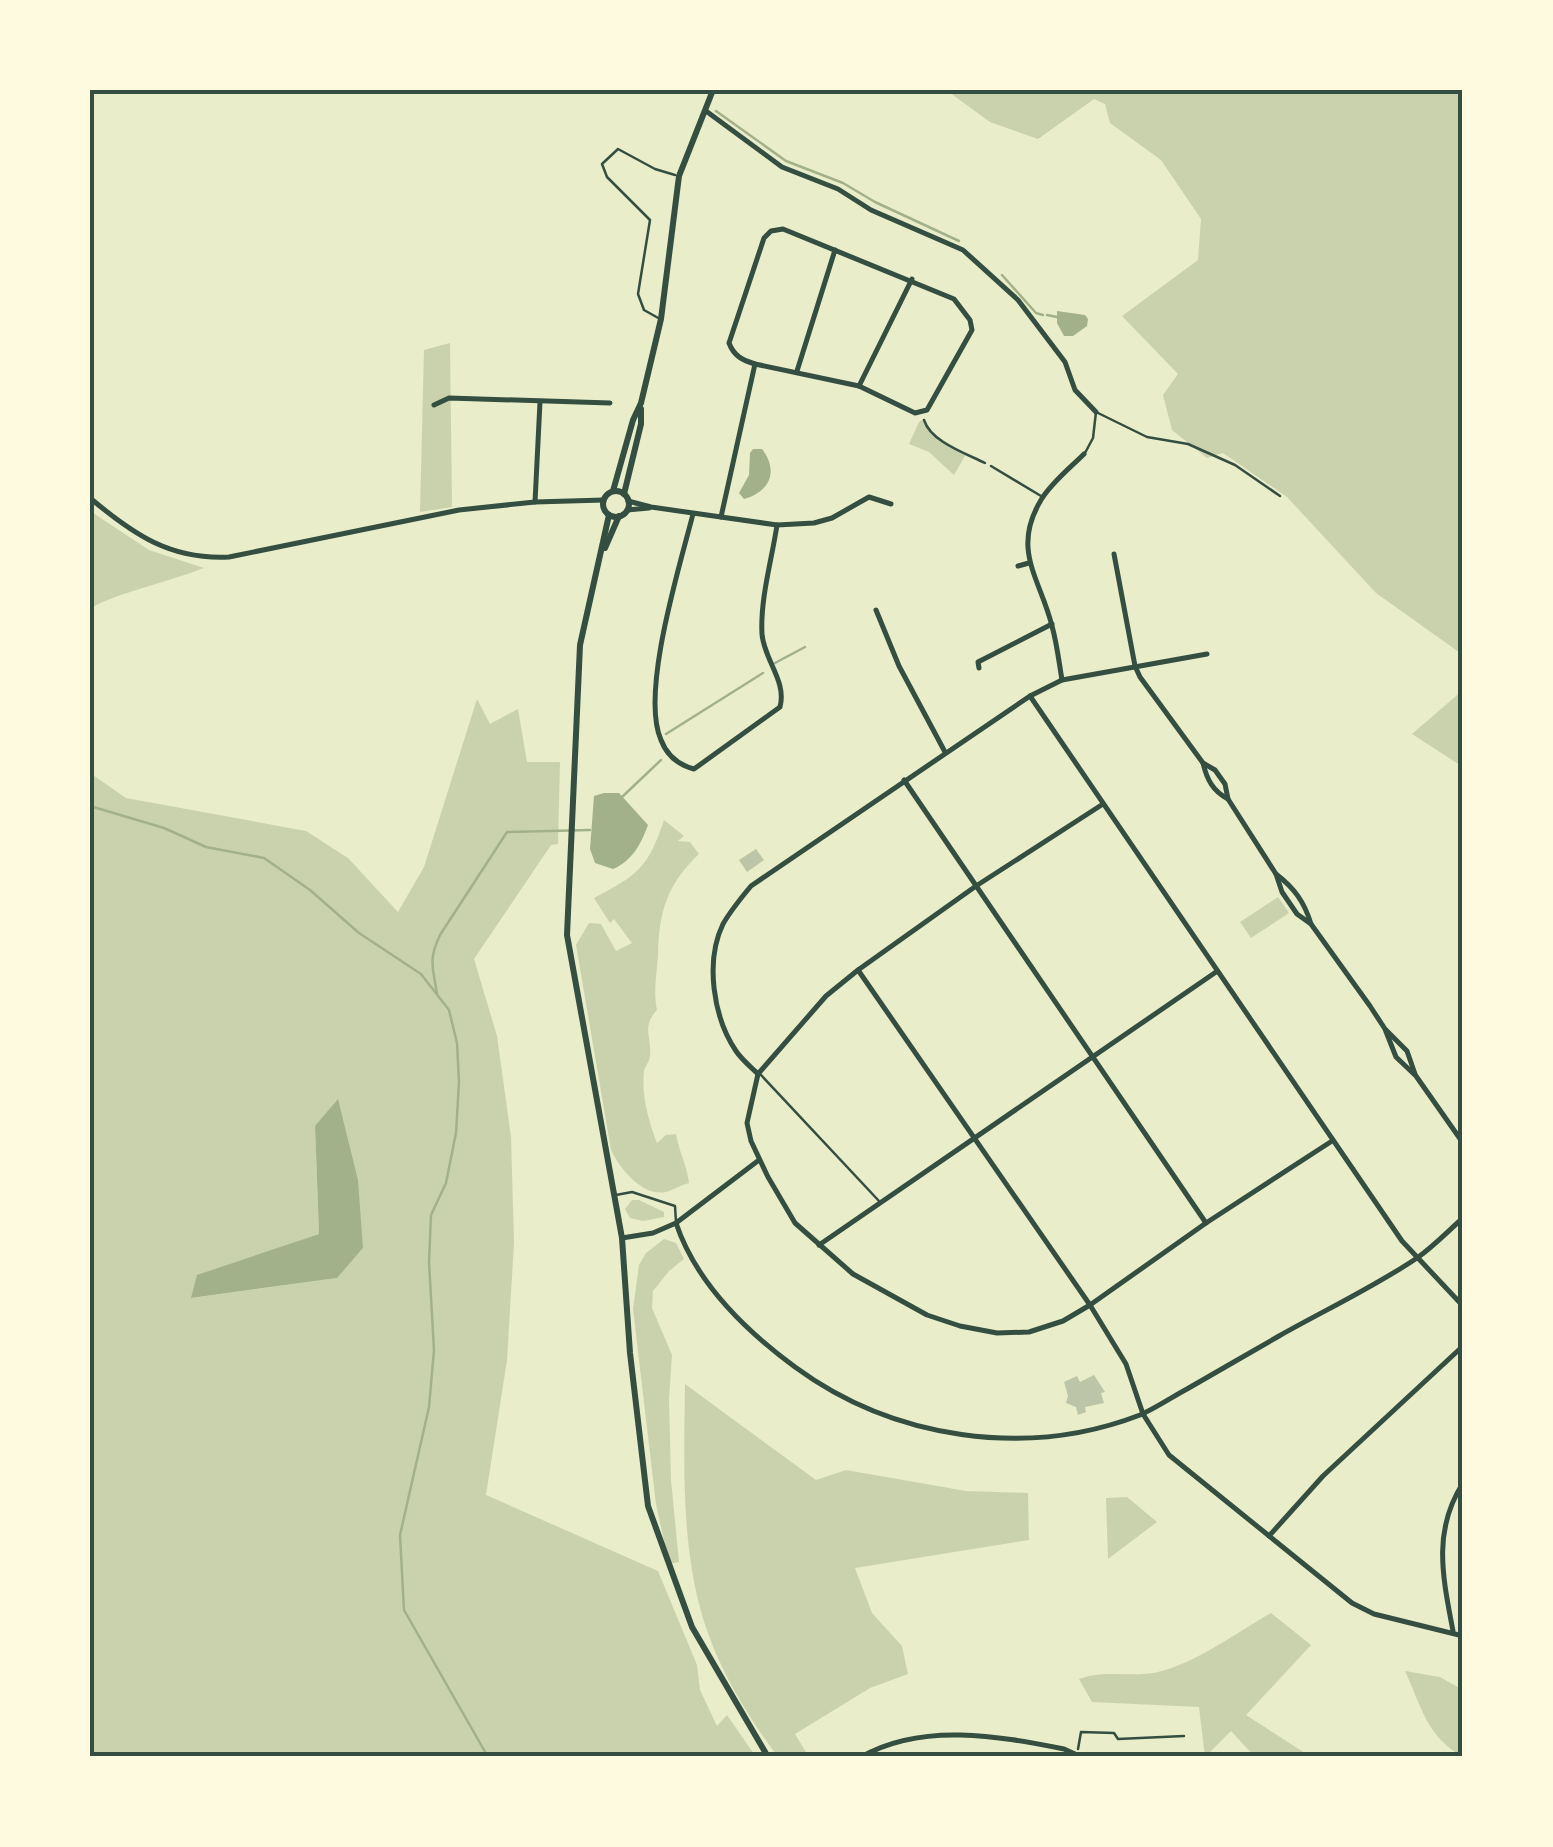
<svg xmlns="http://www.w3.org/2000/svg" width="1553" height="1847" font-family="'Alegreya Sans',sans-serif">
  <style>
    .green { fill: #cad2ad; fill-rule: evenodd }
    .water { fill: #a3b18a }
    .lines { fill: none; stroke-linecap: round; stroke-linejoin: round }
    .stream { stroke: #a3b18a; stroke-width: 2.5 }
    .building { fill: #bcc5a7 }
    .path { stroke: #344e41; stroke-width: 2.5 }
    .service { stroke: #344e41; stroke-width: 2.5 }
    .minor { stroke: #344e41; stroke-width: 5 }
    .tertiary { stroke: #344e41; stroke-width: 6 }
    .neatline { fill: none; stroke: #344e41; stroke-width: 4 }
  </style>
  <rect width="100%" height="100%" fill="#e9edc9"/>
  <g class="green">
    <polygon points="946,90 1456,90 1463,94 1463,655 1376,593 1287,497 1223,453 1207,458 1172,430 1163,395 1178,374 1122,316 1198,260 1201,219 1161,160 1110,123 1105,104 1094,99 1038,139 990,122"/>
    <polygon points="450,343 452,507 420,512 424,350"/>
    <polygon points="924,419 929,431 966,454 954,475 929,452 909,444 919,422"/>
    <path d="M90,511L149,550L204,568C166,583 125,590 90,608Z"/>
    <polygon points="1463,690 1463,767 1412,734"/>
    <path d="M477,699L490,724L518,709L527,762H560L558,844L551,845L474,959L497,1036L511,1137L514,1243L507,1360L486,1495L658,1571L697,1665L700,1690L717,1726L727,1715L756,1757H90V773L126,798L306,831L348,858L398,912L424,867ZM315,1126L363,1248L336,1278L192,1298L197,1276L319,1234Z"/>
    <path d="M664,820L684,836L678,841L690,842L699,854C667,884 659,912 658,954C657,974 653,990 657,1010C641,1027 652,1036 650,1056C650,1061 645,1066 644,1071C641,1094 649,1123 657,1143L666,1135L676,1134C679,1152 687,1165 689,1183C681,1185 673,1190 666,1192C643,1197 620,1169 611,1150L576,945L589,923L601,924L616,951L632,943L614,919L610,923L594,898C638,875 648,868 664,820Z"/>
    <polygon points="1278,897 1289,913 1251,938 1240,922"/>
    <polygon points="632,1200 639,1200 664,1212 664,1217 643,1221 630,1218 625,1209"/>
    <polygon points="664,1239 676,1243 684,1259 669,1271 653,1291 652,1308 672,1355 669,1399 671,1480 679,1562 669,1564 656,1504 633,1309 639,1265 646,1253"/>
    <path d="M685,1384L816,1480L846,1470L966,1491L1028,1493L1029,1540L855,1568L872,1613L902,1646L908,1674L870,1688L795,1734L809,1757H778C751,1721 724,1678 709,1636C680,1558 684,1466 685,1384Z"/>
    <polygon points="1127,1497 1157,1522 1108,1559 1106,1498"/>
    <path d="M1271,1613L1311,1645L1246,1715L1311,1757H1255L1231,1731L1205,1757L1199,1707L1092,1702L1079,1679C1105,1669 1131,1678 1158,1672C1198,1662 1236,1633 1271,1613Z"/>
    <path d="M1405,1671L1440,1677L1463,1690V1757C1426,1736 1422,1707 1405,1671Z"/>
  </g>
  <g class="water">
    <polygon points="1057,311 1085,315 1088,319 1087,326 1073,336 1064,336 1057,323"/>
    <path d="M753,449H762C779,471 770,492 744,499L739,493L749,475L750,453Z"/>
    <path d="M604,793H619L648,825C641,844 632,861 613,869L595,863L590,849L594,796Z"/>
    <polygon points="338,1099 358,1180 363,1248 337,1278 191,1298 197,1275 319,1234 315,1126"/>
  </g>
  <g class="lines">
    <g class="stream">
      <polyline points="716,111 786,161 843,183 875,202 959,241"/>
      <polyline points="1002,275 1036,313 1043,315"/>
      <polyline points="1047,315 1057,317"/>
      <polyline points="775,663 805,647"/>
      <polyline points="666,734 763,673"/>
      <polyline points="622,797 661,760"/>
      <polyline points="90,806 164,828 206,847 264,858 310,890 359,933 421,974 449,1010 457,1043 459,1082 456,1133 446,1183 431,1215 429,1262 434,1350 429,1407 400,1535 404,1610 488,1757"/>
      <path d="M437,994C433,968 428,960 440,935L507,832L590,830"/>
      <polyline points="720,1757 722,1756"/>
    </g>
  </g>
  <g class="building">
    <polygon points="756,849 764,860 747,872 739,860"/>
    <polygon points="1094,1375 1105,1392 1101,1393 1104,1403 1085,1407 1086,1412 1078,1415 1076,1407 1066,1403 1068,1396 1064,1382 1077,1376 1080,1382"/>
  </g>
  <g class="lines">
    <g class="path">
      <path d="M924,420C931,442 965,453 985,463"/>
      <polyline points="1078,1749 1081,1732 1114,1733 1118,1739 1184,1736"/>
    </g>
    <g class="service">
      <polyline points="660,319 644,310 638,294 650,220 607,177 602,164 618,149 655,169 675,175"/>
      <polyline points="1085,453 1093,438 1096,412 1147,437 1188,444 1235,465 1280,496"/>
      <polyline points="991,466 1041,496"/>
      <polyline points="761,1075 879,1201"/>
      <polyline points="616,1195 632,1192 675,1206 676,1222"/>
    </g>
    <g class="minor">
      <polyline points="706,111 782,167 838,189 871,210 963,250 1018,300 1065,362 1075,390 1096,412"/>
      <path d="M783,229L954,299L970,320L972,330L927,410L915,413L859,386L755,364C742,360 734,356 729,343L764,238L771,231Z"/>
      <polyline points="797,371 835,250"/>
      <polyline points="859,386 912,279"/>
      <polyline points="434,405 449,398 610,403"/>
      <path d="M90,498C134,535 171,560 229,557L459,510L535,502L604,500"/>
      <polyline points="628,501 651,507 777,525 814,523 832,518 869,497 891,504"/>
      <polyline points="535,502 540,402"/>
      <polyline points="627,510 649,508"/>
      <path d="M693,514C680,565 640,693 661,740C667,756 679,765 694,769L780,707C787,681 764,660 762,634C760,599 772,559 777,525"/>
      <polyline points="721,517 755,364"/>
      <polyline points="1114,554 1135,666 1140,677 1203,763 1215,770 1225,784 1228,799 1276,874 1282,892 1297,914 1311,924"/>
      <polyline points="1018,566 1029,563"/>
      <polyline points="876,610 899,666 945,752"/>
      <polyline points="979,668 978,662 1052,624"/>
      <path d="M1062,680C1059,662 1057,644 1052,626C1040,578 1011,550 1041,500C1051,483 1070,468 1084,454"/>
      <polyline points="1030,696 1402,1241 1463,1306"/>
      <path d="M1203,763C1207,780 1213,791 1228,799"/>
      <polyline points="904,780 1206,1223"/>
      <polyline points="1103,804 976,886 858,970 826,996 758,1074 747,1123 751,1141 768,1177 795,1223 853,1274 927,1315 960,1326 997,1333 1029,1332 1063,1321 1090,1305 1206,1223 1332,1141"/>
      <path d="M1276,874C1294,888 1304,901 1311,924L1370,1006L1385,1029L1396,1057L1416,1076L1463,1143"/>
      <polyline points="858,970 1090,1305 1126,1364 1143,1414 1169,1455 1352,1603 1374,1614 1463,1636"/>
      <polyline points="1386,1030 1407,1051 1415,1074"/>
      <path d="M758,1074C751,1067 742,1060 736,1051C713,1017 705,961 723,924C731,910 741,898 751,886L1030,696L1062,680L1207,654"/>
      <path d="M676,1223C696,1283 746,1331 795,1367C893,1439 1026,1459 1140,1415C1156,1408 1172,1397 1187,1389C1218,1371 1248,1354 1279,1336C1325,1310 1374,1287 1417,1258C1434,1246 1448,1231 1463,1218"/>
      <polyline points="622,1238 653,1233 676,1223 759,1160"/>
      <polyline points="819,1245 1216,972"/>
      <polyline points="1269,1536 1323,1476 1463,1346"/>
      <path d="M1453,1631C1443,1578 1432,1531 1463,1483"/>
      <path d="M861,1757C922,1722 998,1736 1064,1749L1075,1754L1076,1757"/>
    </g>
    <g class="tertiary">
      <polyline points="613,491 633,420 641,403 661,319 679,176 713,90"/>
      <circle cx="616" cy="504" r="13"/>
      <polyline points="624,494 641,424 641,409"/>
      <polyline points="609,515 580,645 567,935 622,1238 630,1353 648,1506 692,1627 768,1757"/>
      <polyline points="605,548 619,516"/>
    </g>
  </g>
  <rect width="1553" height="1847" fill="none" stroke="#fefae0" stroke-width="185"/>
  <rect x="92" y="92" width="1368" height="1662" class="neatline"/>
</svg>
